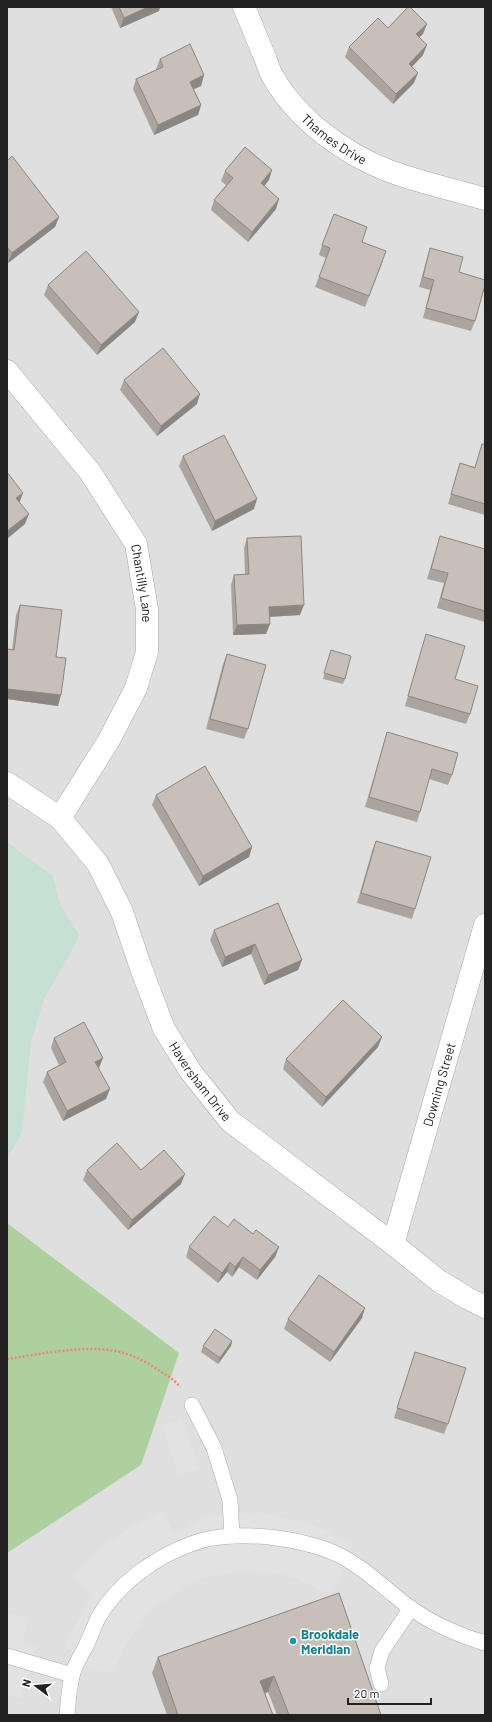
<svg xmlns="http://www.w3.org/2000/svg" width="492" height="1722" font-family="Barlow,sans-serif">
  <style>
    .residential { fill: #e0dfdf }
    .forest { fill: #add19e }
    .wetland { fill: #c6e0d4 }
    .parking { fill: #e2e2e2 }
    .lines { fill: none; stroke-linecap: round; stroke-linejoin: round }
    .service-casing { stroke: #a9a9a9; stroke-width: 16 }
    .minor-casing { stroke: #a9a9a9; stroke-width: 23 }
    .path { stroke: #fa8072; stroke-width: 2.5; stroke-dasharray: 2 2; stroke-linecap: butt }
    .service { stroke: #fff; stroke-width: 15 }
    .minor { stroke: #fff; stroke-width: 22 }
    .wall { fill: #aba49e }
    .shaded-wall { fill: #8b8681 }
    .building { fill: #c7bfb8; stroke: #8b8681 }
    .culture-dot { fill: #0f9aa8; stroke: #fff; stroke-width: 1.5 }
    .labels { text-anchor: middle; dominant-baseline: central; stroke-width: 3; stroke-linejoin: round; paint-order: stroke }
    .street-label { font-size: 13px; fill: #222; stroke: #fff }
    .culture-label { font-size: 13px; font-weight: bold; fill: #0d838f; stroke: #fff; text-anchor: start }
  </style>
  <rect width="100%" height="100%" fill="#f2efe9"/>
  <rect class="residential" x="7" y="7" width="478" height="1708"/>
  <polygon class="forest" points="7,1223 179,1353 141,1465 7,1553"/>
  <polygon class="wetland" points="7,842 53,876 60,904 79,935 75,945 44,999 31,1042 22,1132 7,1160"/>
  <g class="parking">
    <polygon points="182,1419 199,1468 179,1475 162,1426"/>
    <polygon points="162,1510 172,1531 183,1528 205,1516 263,1512 310,1524 354,1543 342,1576 328,1594 298,1579 275,1573 239,1571 204,1578 183,1587 164,1600 147,1615 127,1642 113,1673 89,1668 64,1644 93,1594 74,1577 89,1560 108,1542 140,1521"/>
    <polygon points="7,1612 29,1618 22,1643 36,1647 21,1699 7,1695"/>
  </g>
  <g class="lines">
    <defs>
      <g id="service">
        <polyline points="192,1405 214,1448 230,1500 232,1536"/>
        <polyline points="7,1656 72,1675"/>
        <polyline points="381,1684 377,1668 382,1651 411,1608"/>
        <path d="M67,1715C68,1702 69,1689 72,1676C74,1666 81,1655 86,1646C90,1637 94,1627 98,1618C118,1583 156,1556 194,1543C217,1534 245,1535 269,1537C294,1540 319,1545 341,1556C362,1567 378,1582 395,1596C422,1619 451,1633 485,1643"/>
      </g>
      <g id="minor">
        <path id="s1" d="M244,7C251,23 257,39 264,55C267,62 269,71 273,77C298,120 343,153 389,171C419,182 454,190 485,199"/>
        <path id="s2" d="M7,371L90,472L136,544L147,609V652L136,688L109,740L60,818"/>
        <path id="s3" d="M7,783L60,818L98,864L122,912L141,968L164,1029L191,1072L230,1121L393,1244L439,1281L467,1298L485,1307"/>
        <path id="s4" d="M393,1244L485,925"/>
      </g>
    </defs>
    <use href="#service" class="service-casing"/>
    <use href="#minor" class="minor-casing"/>
    <path class="path" d="M7,1359C40,1354 87,1344 120,1352C133,1355 147,1362 158,1370C166,1375 174,1379 180,1387"/>
    <use href="#service" class="service"/>
    <use href="#minor" class="minor"/>
  </g>
  <g class="wall">
    <polygon points="111,7 160,7 159,11 120,28"/>
    <polygon points="388,28 423,34 419,37 423,55 412,67 414,83 393,104 345,57 349,47"/>
    <polygon points="160,59 204,75 201,86 194,89 201,105 198,115 154,135 133,89 136,79 156,70 156,69"/>
    <polygon points="7,161 59,217 55,227 8,263 7,261"/>
    <polygon points="225,171 269,180 264,186 276,209 248,242 211,210 214,200 226,185 221,181"/>
    <polygon points="362,242 383,261 365,307 315,287 326,258 319,255 322,245"/>
    <polygon points="430,248 459,272 475,321 471,331 423,318 430,290 419,287 427,258"/>
    <polygon points="48,285 135,322 97,355 44,295"/>
    <polygon points="124,380 197,404 157,436 120,390"/>
    <polygon points="482,444 485,444 485,515 448,504 457,473 460,463 475,467"/>
    <polygon points="183,456 254,509 212,531 179,466"/>
    <polygon points="440,536 485,549 485,622 437,608 444,583 427,579 437,546"/>
    <polygon points="247,538 300,615 269,617 266,634 233,635 231,585 234,575 245,574 244,548"/>
    <polygon points="20,605 56,657 58,706 7,699 7,649 12,650 16,615"/>
    <polygon points="426,634 455,679 470,714 466,724 405,706 423,644"/>
    <polygon points="331,650 345,679 343,684 323,679"/>
    <polygon points="227,654 248,729 244,739 206,729 223,664"/>
    <polygon points="387,732 452,775 448,785 429,779 420,812 417,822 365,807 384,742"/>
    <polygon points="156,795 252,847 249,857 199,886 152,805"/>
    <polygon points="376,841 415,909 412,919 357,903 372,851"/>
    <polygon points="278,903 302,960 298,970 264,985 251,954 222,967 210,940 214,930"/>
    <polygon points="54,1038 99,1068 106,1099 63,1121 43,1082 47,1072 59,1065 51,1048"/>
    <polygon points="378,1047 322,1107 283,1069 286,1059"/>
    <polygon points="87,1170 141,1170 181,1184 128,1230 83,1180"/>
    <polygon points="228,1227 253,1234 279,1247 275,1257 257,1280 239,1267 232,1277 227,1272 218,1283 186,1257 189,1247"/>
    <polygon points="362,1318 330,1362 284,1329 288,1319"/>
    <polygon points="232,1341 231,1346 218,1364 201,1352 203,1346"/>
    <polygon points="415,1352 448,1424 444,1434 394,1418"/>
    <polygon points="339,1593 381,1715 277,1715 268,1692 265,1693 273,1715 167,1715 152,1673 158,1657"/>
  </g>
  <g class="shaded-wall">
    <polygon points="148,7 160,7 159,11 120,28 124,18"/>
    <polygon points="427,24 423,34 412,44 416,34"/>
    <polygon points="427,45 423,55 405,74 409,64"/>
    <polygon points="418,73 414,83 393,104 396,94"/>
    <polygon points="204,75 201,86 187,92 190,82"/>
    <polygon points="201,105 198,115 154,135 158,125"/>
    <polygon points="272,170 269,180 258,193 261,183"/>
    <polygon points="279,199 276,209 248,242 252,232"/>
    <polygon points="59,217 55,227 8,263 12,253"/>
    <polygon points="139,312 135,322 97,355 101,345"/>
    <polygon points="200,394 197,404 157,436 161,426"/>
    <polygon points="23,493 19,504 16,498"/>
    <polygon points="257,499 254,509 212,531 215,521"/>
    <polygon points="29,514 25,524 7,539 7,531"/>
    <polygon points="304,605 300,615 265,617 269,607"/>
    <polygon points="270,624 266,634 233,635 237,625"/>
    <polygon points="7,689 61,695 58,706 7,699"/>
    <polygon points="252,847 249,857 199,886 203,876"/>
    <polygon points="255,944 251,954 222,967 225,957"/>
    <polygon points="302,960 298,970 264,985 268,975"/>
    <polygon points="382,1037 378,1047 322,1107 326,1097"/>
    <polygon points="103,1058 99,1068 95,1062"/>
    <polygon points="110,1089 106,1099 63,1121 67,1111"/>
    <polygon points="185,1174 181,1184 128,1230 132,1220"/>
    <polygon points="279,1247 275,1257 257,1280 260,1270"/>
    <polygon points="243,1257 239,1267 232,1277 235,1267"/>
    <polygon points="230,1262 227,1272 218,1283 222,1273"/>
    <polygon points="365,1308 362,1318 330,1362 334,1352"/>
    <polygon points="232,1341 231,1346 218,1364 220,1358"/>
    <polygon points="274,1676 268,1692 254,1697 260,1681"/>
  </g>
  <g class="building">
    <polygon points="119,7 148,7 124,18"/>
    <polygon points="408,7 410,7 427,24 416,34 427,45 409,64 418,73 396,94 349,47 378,18 388,28"/>
    <polygon points="190,44 204,75 190,82 201,105 158,125 136,79 163,67 160,59"/>
    <polygon points="245,147 272,170 261,183 279,199 252,232 214,200 233,178 225,171"/>
    <polygon points="12,156 59,217 12,253 7,247 7,161"/>
    <polygon points="334,214 367,227 362,242 386,251 369,296 319,277 330,248 322,245"/>
    <polygon points="430,248 463,257 459,272 485,280 485,285 475,321 426,308 434,280 423,277"/>
    <polygon points="86,251 139,312 101,345 48,285"/>
    <polygon points="163,348 200,394 161,426 124,380"/>
    <polygon points="224,435 257,499 215,521 183,456"/>
    <polygon points="482,444 485,444 485,504 451,494 460,463 475,468"/>
    <polygon points="7,472 23,493 16,498 29,514 7,531"/>
    <polygon points="301,536 304,605 269,607 270,624 237,625 234,575 249,574 247,538"/>
    <polygon points="440,536 485,549 485,611 441,598 448,573 431,569"/>
    <polygon points="20,605 62,610 56,657 66,658 61,695 7,689 7,649 14,650"/>
    <polygon points="426,634 465,646 455,679 478,686 470,714 408,696"/>
    <polygon points="331,650 351,656 345,679 324,673"/>
    <polygon points="227,654 266,665 248,729 210,719"/>
    <polygon points="387,732 458,753 452,775 432,769 420,812 369,797"/>
    <polygon points="205,766 252,847 203,876 156,795"/>
    <polygon points="376,841 431,857 415,909 361,893"/>
    <polygon points="278,903 302,960 268,975 255,944 225,957 214,930"/>
    <polygon points="343,1000 382,1037 326,1097 286,1059"/>
    <polygon points="84,1022 103,1058 95,1062 110,1089 67,1111 47,1072 66,1062 54,1038"/>
    <polygon points="117,1143 141,1170 164,1150 185,1174 132,1220 87,1170"/>
    <polygon points="214,1216 228,1227 234,1219 253,1234 256,1230 279,1247 260,1270 243,1257 235,1267 230,1262 222,1273 189,1247"/>
    <polygon points="319,1275 365,1308 334,1352 288,1319"/>
    <polygon points="215,1329 232,1341 220,1358 203,1346"/>
    <polygon points="415,1352 466,1368 448,1424 397,1408"/>
    <polygon points="339,1593 381,1715 289,1715 274,1676 260,1681 273,1715 178,1715 158,1657"/>
  </g>
  <circle class="culture-dot" cx="293" cy="1641" r="4"/>
  <g class="labels">
    <g class="street-label">
      <text stroke="none"><textPath href="#s1" startOffset="164">Thames Drive</textPath></text>
      <text stroke="none"><textPath href="#s2" startOffset="256">Chantilly Lane</textPath></text>
      <text stroke="none"><textPath href="#s3" startOffset="365">Haversham Drive</textPath></text>
      <text stroke="none"><textPath href="#s4" startOffset="166">Downing Street</textPath></text>
    </g>
    <g class="culture-label">
      <text x="301" y="1634">Brookdale<tspan x="301" dy="15">Meridian</tspan></text>
    </g>
  </g>
  <rect width="492" height="1722" fill="none" stroke="#222222" stroke-width="16"/>
  <g transform="translate(36 1686) rotate(286)" stroke="#ffffff" stroke-width="3" paint-order="stroke">
  <path d="M0-3L7 15L0 10L-7 15Z" fill="#222222"/>
  <text y="-6" font-size="11" font-weight="bold" text-anchor="middle" fill="#222222">N</text>
  </g>
  <path d="M348 1698v6h83v-6" fill="none" stroke="#222222" stroke-width="2"/>
  <text x="354" y="1698" font-size="12" fill="#222222" stroke="#ffffff" stroke-width="3" paint-order="stroke">20 m</text>
</svg>
